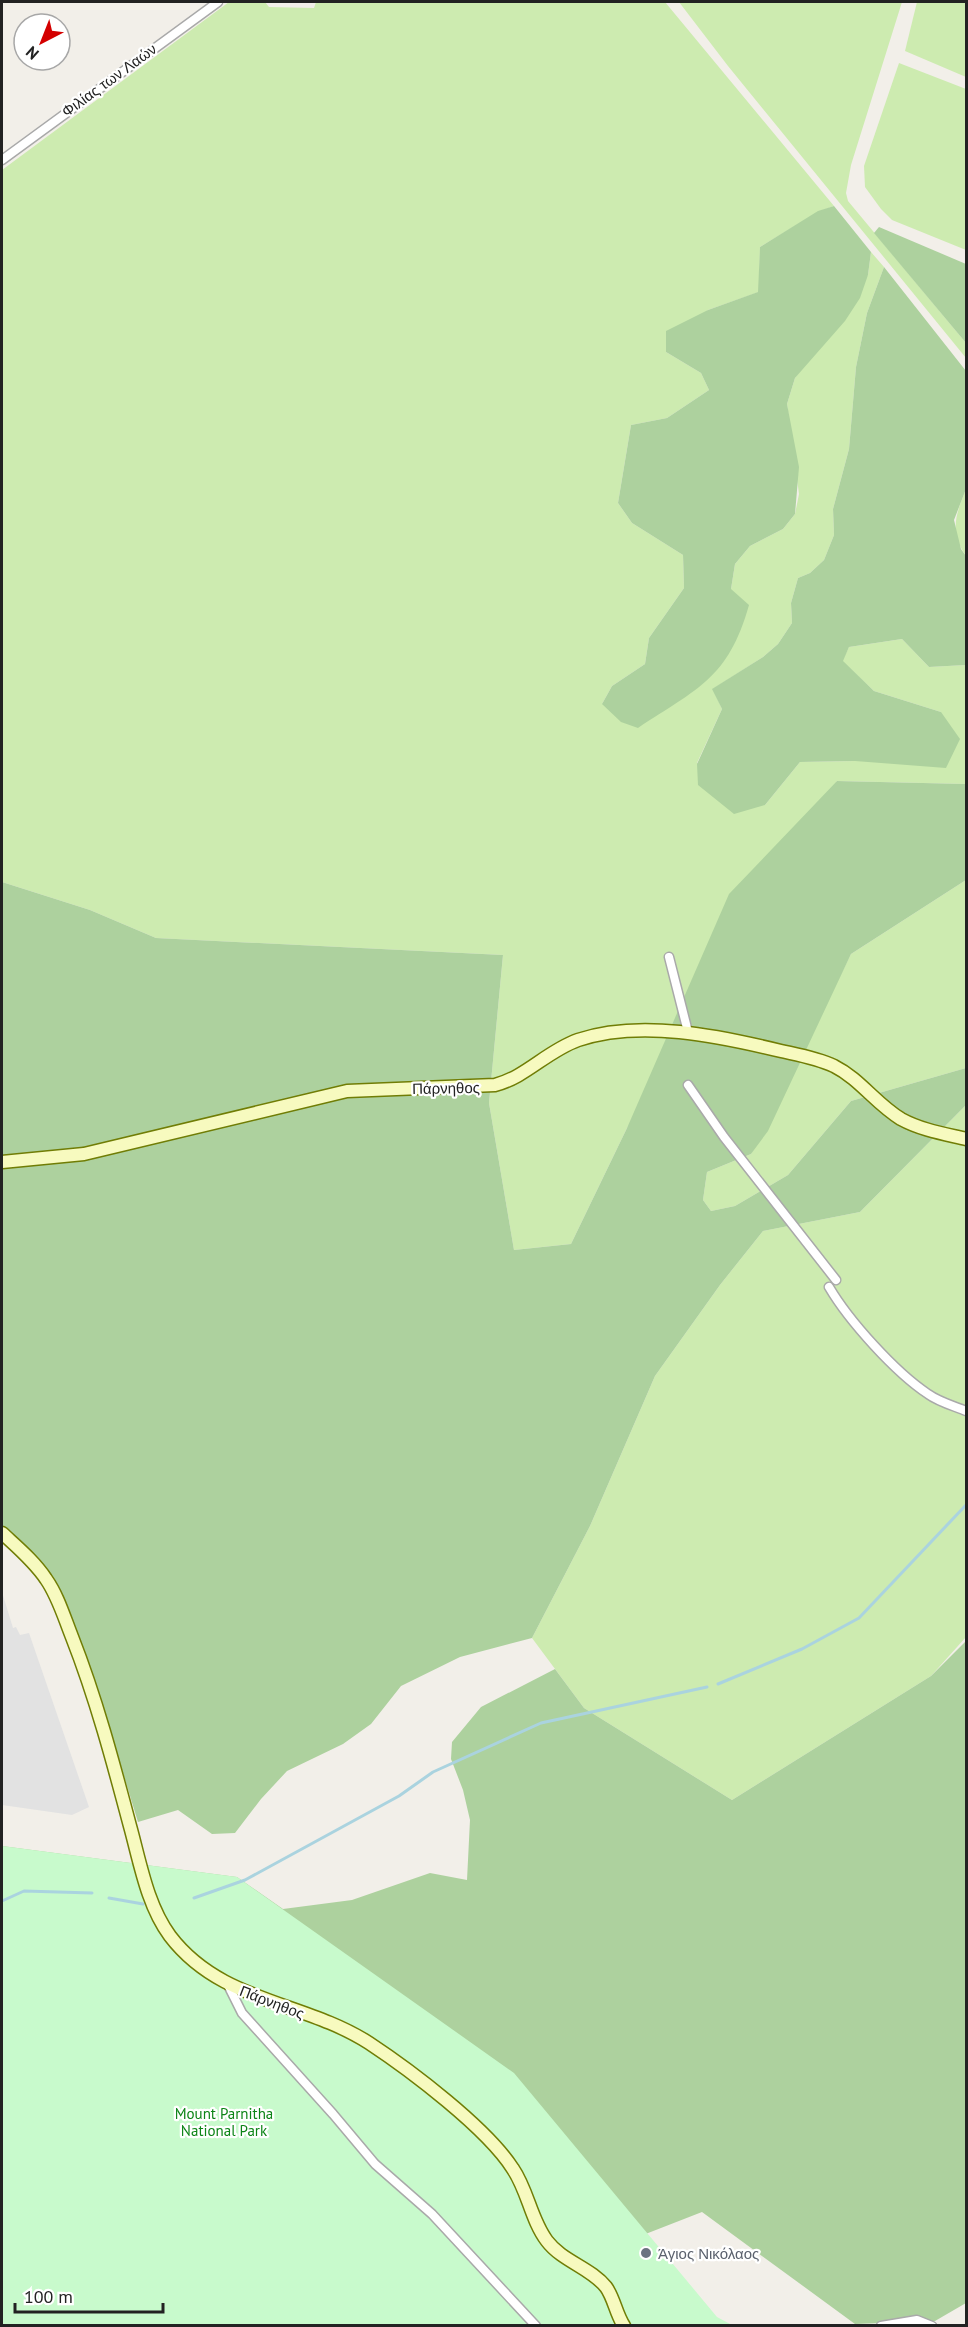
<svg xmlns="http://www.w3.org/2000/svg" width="968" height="2327" font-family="'PT Sans',sans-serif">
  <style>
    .grass { fill: #cdebb0 }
    .forest { fill: #add19e }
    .park { fill: #c8facc }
    .parking { fill: #e2e2e2 }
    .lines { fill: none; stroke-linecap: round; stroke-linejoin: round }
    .stream { stroke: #aad3df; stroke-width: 3 }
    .minor-casing { stroke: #a9a9a9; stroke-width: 11 }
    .secondary-casing { stroke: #707d05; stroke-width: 15 }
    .minor { stroke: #fff; stroke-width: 8 }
    .secondary { stroke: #f7fabf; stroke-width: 12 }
    .worship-dot { fill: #6b7280; stroke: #fff; stroke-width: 2 }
    .labels { text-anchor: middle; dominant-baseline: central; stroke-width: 4.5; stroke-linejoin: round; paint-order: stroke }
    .street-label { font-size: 15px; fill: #222; stroke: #fff }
    .park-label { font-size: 15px; fill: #0c8416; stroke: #fff }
    .worship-label { font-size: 15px; fill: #5b616d; stroke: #fff; text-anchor: start }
  </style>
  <rect width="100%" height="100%" fill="#f2efe9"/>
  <g class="grass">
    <polygon points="229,2 265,2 269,7 314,8 316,2 665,2 834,206 818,212 760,247 759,292 708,310 666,352 701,373 709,390 667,418 631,425 618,503 632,523 683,555 684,588 649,638 645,664 612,686 602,704 731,589 735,564 750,546 783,529 795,514 799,494 787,404 795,378 868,275 871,252 884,267 867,313 856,367 849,449 833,509 834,535 824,560 810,573 798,578 791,603 792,623 778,644 763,657 713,689 722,709 697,763 765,805 800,762 855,761 941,712 874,691 842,661 849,647 902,639 929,667 966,665 966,784 837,781 627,1128 571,1244 514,1250 489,1103 503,955 156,938 90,910 2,882 2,170"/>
    <polygon points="679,2 902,2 851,165 846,193 848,201 966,343 966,358 728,66"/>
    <polygon points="917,2 966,2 966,77 905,51"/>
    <polygon points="899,63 966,89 966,250 892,220 881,209 865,187 864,166"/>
    <path d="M966,489V556C949,531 956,514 966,489Z"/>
    <polygon points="966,880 966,1068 851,1101 788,1175 735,1206 711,1211 703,1200 707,1172 751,1154 851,954"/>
    <polygon points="966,1105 966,1637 931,1676 732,1800 584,1708 532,1638 590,1526 655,1376 720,1285 763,1231 860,1212"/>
  </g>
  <g class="forest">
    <path d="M834,206L871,252L868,275L860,298L845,321L795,378L787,404L799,467L795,514L783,529L750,546L735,564L731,589L749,605C728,679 698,688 638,728L621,722L602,704L612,686L645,664L649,638L684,588L683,555L632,523L618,503L631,425L667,418L709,390L701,373L666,352V331L708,310L758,292L760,247L818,211Z"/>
    <polygon points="879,227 966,264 966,343 874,233"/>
    <polygon points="884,267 966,371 966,489 954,520 961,549 966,556 966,665 929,667 902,639 849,647 843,661 874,691 941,712 960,739 946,768 855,761 800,762 765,805 734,814 698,785 697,764 722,709 712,689 763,657 778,644 792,623 791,603 798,578 810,573 824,560 834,535 833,509 849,449 856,367 867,313"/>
    <polygon points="837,781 966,784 966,880 851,954 768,1131 751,1154 707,1172 703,1200 711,1211 735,1206 788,1175 851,1101 966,1068 966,1105 860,1212 763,1231 720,1285 655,1376 590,1526 532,1638 460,1657 401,1686 371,1724 343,1744 287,1771 261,1799 235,1833 212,1834 178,1810 138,1822 98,1691 66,1604 51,1577 2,1528 2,882 90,910 156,938 503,955 489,1103 514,1250 571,1244 627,1128 729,894"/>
    <polygon points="966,1641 966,2303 935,2321 855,2324 702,2212 584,2258 2,2326 2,1846 237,1877 283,1909 352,1900 430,1873 467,1880 470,1820 463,1790 451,1759 452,1742 481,1707 555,1669 584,1708 732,1800 931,1676"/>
  </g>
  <polygon class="park" points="2,1846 237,1877 514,2073 717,2317 732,2325 2,2326"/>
  <polygon class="parking" points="2,1592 13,1628 16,1627 20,1635 29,1633 89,1807 72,1815 2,1805"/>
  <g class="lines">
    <g class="stream">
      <polyline points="718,1684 802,1649 859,1618 966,1505"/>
      <polyline points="109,1898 143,1904"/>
      <polyline points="194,1898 245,1880 399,1796 433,1772 541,1723 707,1687"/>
      <polyline points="2,1901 24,1891 92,1893"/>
    </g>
    <defs>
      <g id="minor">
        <polyline points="2,160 218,2"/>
        <polyline points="669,957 688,1032"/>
        <polyline points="688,1085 724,1137 836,1280"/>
        <path d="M829,1287C849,1321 895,1372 928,1394C939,1402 954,1406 966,1411"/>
        <polyline points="227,1983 242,2013 333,2114 375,2164 432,2214 536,2326"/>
        <polyline points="881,2326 917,2320 932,2326"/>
      </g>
      <g id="secondary">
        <path d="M2,1162L84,1154L347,1091L495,1085C526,1077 547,1051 578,1040C640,1019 719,1036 781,1051C799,1055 817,1058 834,1066C860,1079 876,1104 901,1119C921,1130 945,1134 966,1139"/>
        <path d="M2,1533C17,1547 34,1561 46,1579C58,1596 64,1617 72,1637C96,1698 113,1762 130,1826C140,1862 147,1905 170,1936C221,2003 304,2001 369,2043C410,2070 487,2128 513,2169C528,2191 531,2220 547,2241C562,2261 591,2268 606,2287C614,2298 616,2314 624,2326"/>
      </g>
    </defs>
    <use href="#minor" class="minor-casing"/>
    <use href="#secondary" class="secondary-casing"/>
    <use href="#minor" class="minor"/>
    <use href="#secondary" class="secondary"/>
  </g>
  <circle class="worship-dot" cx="646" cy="2253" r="6"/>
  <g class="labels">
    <g class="street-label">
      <text transform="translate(109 80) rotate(-36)">Φιλίας των Λαών</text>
      <text transform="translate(446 1088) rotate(-1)">Πάρνηθος</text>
      <text transform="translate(272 2002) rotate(21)">Πάρνηθος</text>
    </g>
    <g class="park-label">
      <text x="224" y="2113">Mount Parnitha<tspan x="224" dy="17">National Park</tspan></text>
    </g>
    <g class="worship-label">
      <text x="658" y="2253">Άγιος Νικόλαος</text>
    </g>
  </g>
  <rect width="968" height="2327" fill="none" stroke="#222222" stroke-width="6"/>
  <g transform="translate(42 42) rotate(222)"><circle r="28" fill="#ffffff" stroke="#a7a7a7" stroke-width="1.5"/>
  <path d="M0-4.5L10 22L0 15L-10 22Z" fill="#d40000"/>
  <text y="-9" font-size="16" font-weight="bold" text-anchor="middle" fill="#222222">N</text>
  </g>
  <path d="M15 2303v9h148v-9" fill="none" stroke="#222222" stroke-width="3"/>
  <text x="24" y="2303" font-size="18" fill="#222222" stroke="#ffffff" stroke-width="4.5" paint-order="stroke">100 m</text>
</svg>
